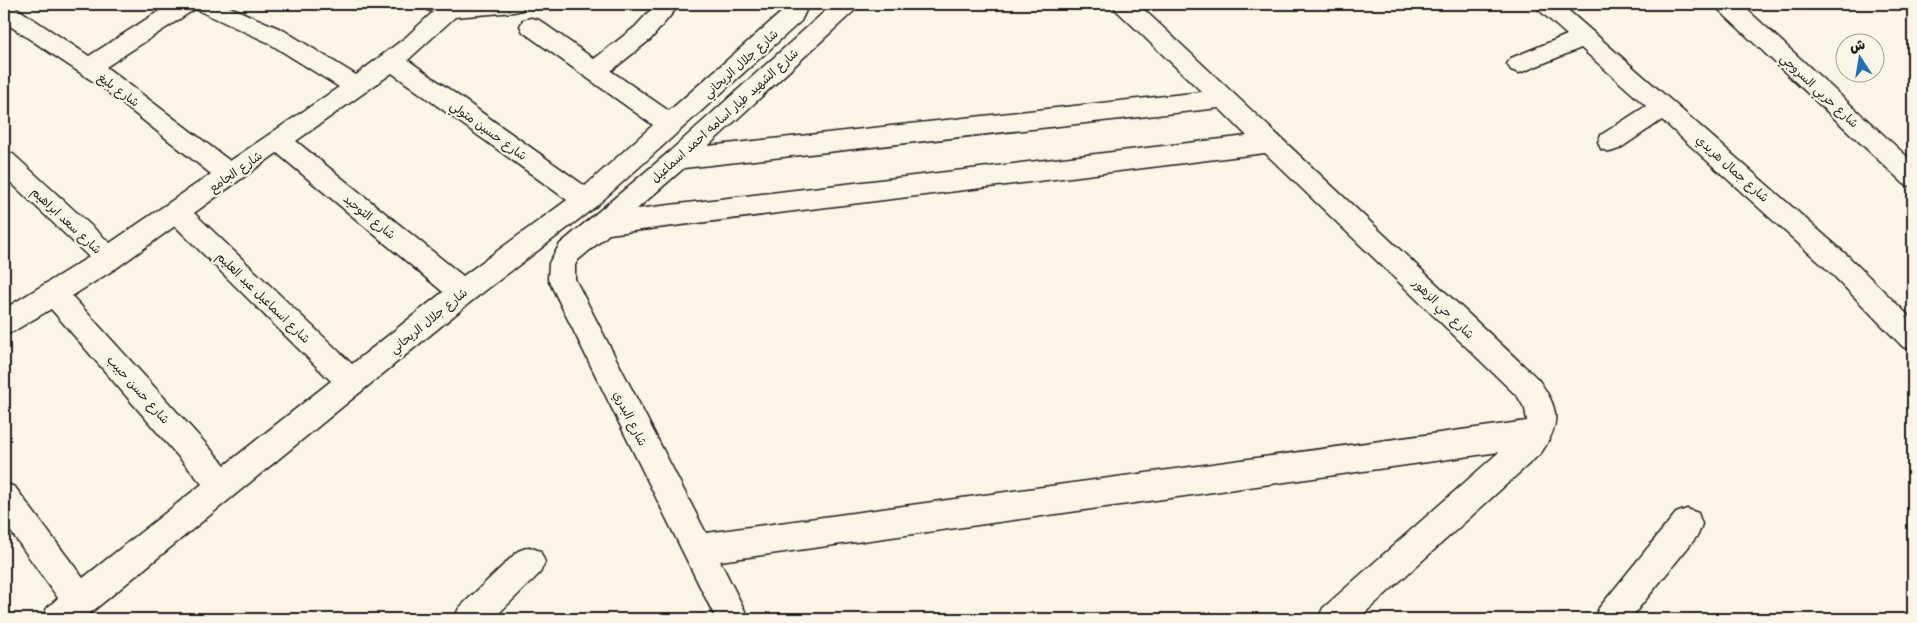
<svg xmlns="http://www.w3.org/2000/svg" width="1917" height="623" font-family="'Playpen Sans','Playpen Sans Arabic',sans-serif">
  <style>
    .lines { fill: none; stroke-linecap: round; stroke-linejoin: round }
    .minor-casing { stroke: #1c1c1c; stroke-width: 3 }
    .minor { fill: #fcf5e5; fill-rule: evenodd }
    .labels { text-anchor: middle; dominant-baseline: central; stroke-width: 4.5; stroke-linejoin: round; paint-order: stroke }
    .street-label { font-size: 12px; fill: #1c1c1c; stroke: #fcf5e5 }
  </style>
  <rect width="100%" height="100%" fill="#fcf5e5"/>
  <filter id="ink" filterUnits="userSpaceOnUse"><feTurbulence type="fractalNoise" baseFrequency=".02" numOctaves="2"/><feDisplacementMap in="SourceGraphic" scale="10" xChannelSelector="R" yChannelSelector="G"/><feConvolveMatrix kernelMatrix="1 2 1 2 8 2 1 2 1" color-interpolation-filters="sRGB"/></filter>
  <g filter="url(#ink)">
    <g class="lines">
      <defs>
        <g id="minor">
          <path d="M4,4L12,5L89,56L170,4H223L283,30L356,75L406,37L433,12L428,10L425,4H525L522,10L514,12L455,17L408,60L585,186L653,125L523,32L520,26L523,20L531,18L539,20L594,59L635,27L656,4H680L651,39L611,71L669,111L784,10L787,4H809L801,21L595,207L473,300L83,619H42L47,608L58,598L4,522V483L15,487L83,578L202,484L51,309L14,331L4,335V309L89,257L4,176V151L13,154L110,243L211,174L100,86L4,22ZM195,9L267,42L339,87L230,161L106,67ZM392,73L567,200L463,276L296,141ZM277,153L443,292L352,364L194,213ZM175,226L331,381L225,465L72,296L118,267Z"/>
          <path d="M833,4H858L855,10L708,146L1202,92L1116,10L1113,4H1138L1538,379C1559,409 1562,422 1541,453L1358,619H1318L1323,608L1499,452L720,561L749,619H716L548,279L549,263L560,244L669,152ZM1219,108L1247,136L637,209L684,168ZM1265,153L1518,397L1525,409L1527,421L706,533L575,279V265L578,260L609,234Z"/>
          <polygon points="1536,4 1561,4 1848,256 1913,320 1913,350 1903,347 1830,272 1662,120 1619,149 1610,152 1601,149 1598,142 1601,135 1646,106 1581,48 1527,70 1519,73 1511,70 1507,64 1511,58 1567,35 1539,10"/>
          <polygon points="1716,4 1741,4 1913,162 1913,187 1904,184 1719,10"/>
          <polygon points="1687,509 1698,513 1702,524 1698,535 1630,619 1594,619 1599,608 1676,513"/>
          <polygon points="529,547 540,551 545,562 540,573 493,619 454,619 459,608 518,551"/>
        </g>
      </defs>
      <use href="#minor" class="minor-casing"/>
      <use href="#minor" class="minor"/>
    </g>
  </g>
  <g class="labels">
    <g class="street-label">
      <text transform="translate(740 63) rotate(-42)">شارع جلال الريحاني</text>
      <text transform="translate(119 89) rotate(36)">شارع بليغ</text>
      <text transform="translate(1820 90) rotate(43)">شارع حربي السروجي</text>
      <text transform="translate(724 115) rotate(-42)">شارع الشهيد طيار اسامه احمد اسماعيل</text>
      <text transform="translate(489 130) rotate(36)">شارع حسين متولي</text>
      <text transform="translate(1733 168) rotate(42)">شارع جمال هريدي</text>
      <text transform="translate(235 171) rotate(-35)">شارع الجامع</text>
      <text transform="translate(370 216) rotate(39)">شارع التوحيد</text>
      <text transform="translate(67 220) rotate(43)">شارع سعد ابراهيم</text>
      <text transform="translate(264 297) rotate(44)">شارع اسماعيل عبد العليم</text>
      <text transform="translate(1444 308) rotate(44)">شارع حي الزهور</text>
      <text transform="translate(428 320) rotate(-39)">شارع جلال الريحاني</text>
      <text transform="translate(139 389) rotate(48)">شارع حسن حبيب</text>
      <text transform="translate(631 418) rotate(63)">شارع البدري</text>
    </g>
  </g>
  <rect width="1917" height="623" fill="none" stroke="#fcf5e5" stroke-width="20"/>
  <rect x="10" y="10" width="1897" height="603" fill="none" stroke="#1c1c1c" stroke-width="2" filter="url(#ink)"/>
  <g transform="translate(1860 58) rotate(348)"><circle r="24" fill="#fcf5e5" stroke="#a29e95"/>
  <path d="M0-4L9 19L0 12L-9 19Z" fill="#1f6fb2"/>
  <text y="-8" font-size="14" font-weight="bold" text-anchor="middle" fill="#1c1c1c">ش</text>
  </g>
</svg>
